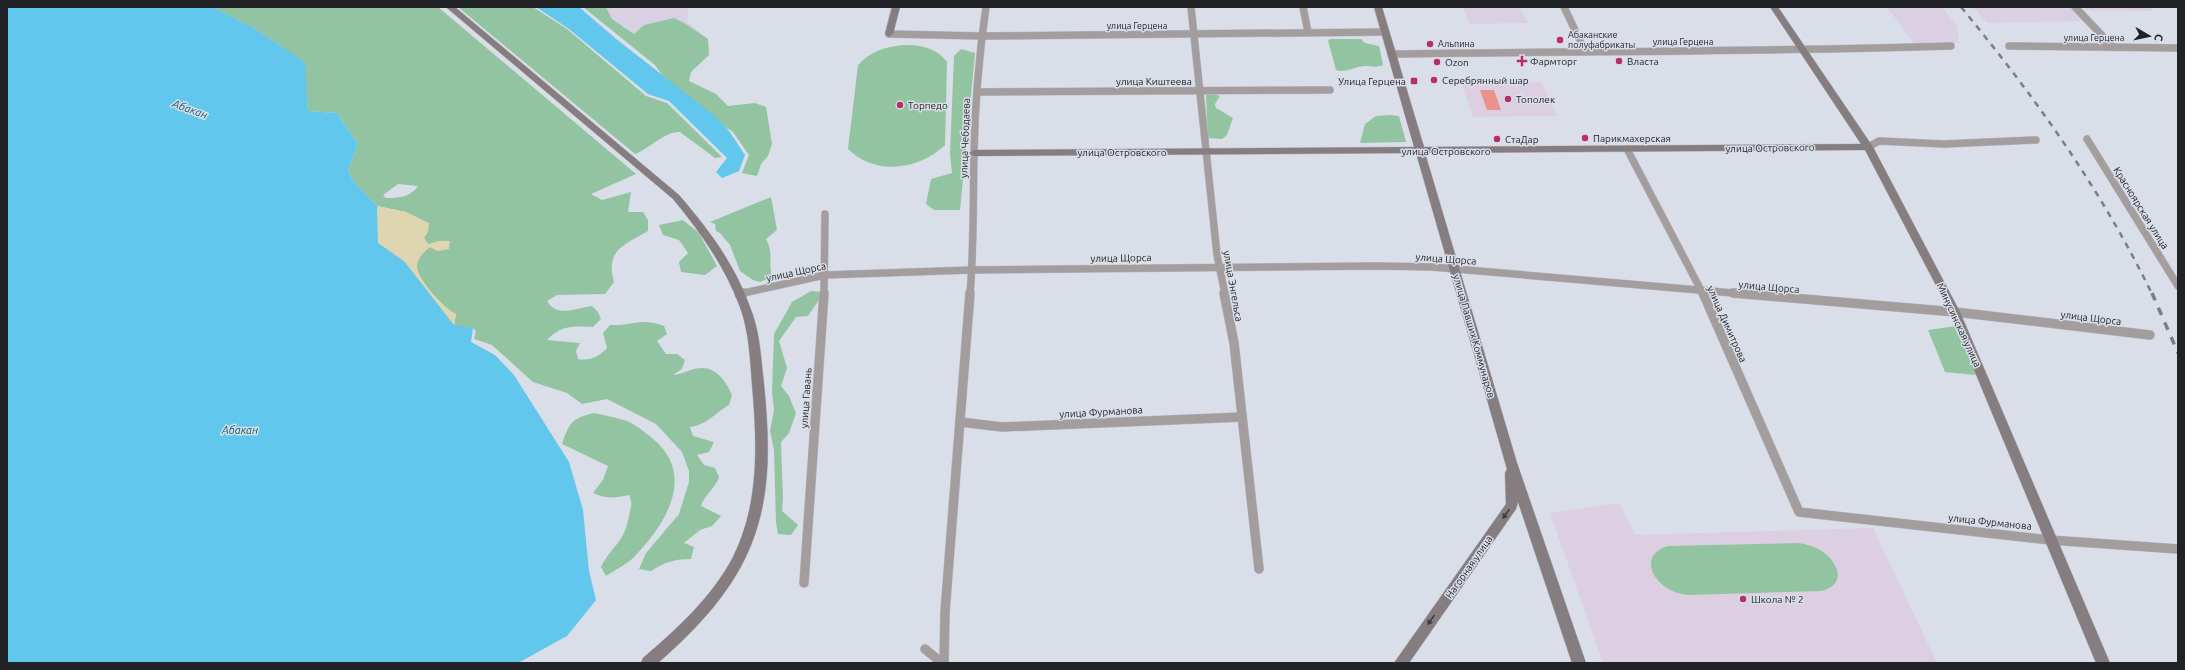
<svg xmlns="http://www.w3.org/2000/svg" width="2185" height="670" font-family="Ubuntu,sans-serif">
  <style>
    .industrial { fill: #dad0e4 }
    .education { fill: #dccfe2 }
    .green { fill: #92c4a1; fill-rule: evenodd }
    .sand { fill: #dfd5b0 }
    .water { fill: #61c7ec }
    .building { fill: #eb928a }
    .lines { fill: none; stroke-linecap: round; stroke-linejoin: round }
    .street-far1-casing { stroke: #b9bcc6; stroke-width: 8 }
    .street-casing { stroke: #b9bcc6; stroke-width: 10 }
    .secondary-casing { stroke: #b9bcc6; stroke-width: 1 }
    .street-far1 { stroke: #a39d9e; stroke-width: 7 }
    .street { stroke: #a39d9e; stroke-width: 9 }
    .secondary { fill: #857d7f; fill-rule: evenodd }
    .rail-far1 { stroke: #7b7e85; stroke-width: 2.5; stroke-dasharray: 6 6; stroke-linecap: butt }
    .rail { stroke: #7b7e85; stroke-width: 3.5; stroke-dasharray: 8 8; stroke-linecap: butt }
    .oneway { fill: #3e3d41 }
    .poi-dot { fill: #b92d65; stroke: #dadee9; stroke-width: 1.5 }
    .labels { text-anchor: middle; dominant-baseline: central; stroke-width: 3; stroke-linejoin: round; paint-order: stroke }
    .far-street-label { font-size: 9px; fill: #202226; stroke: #dadee9 }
    .far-poi-label { font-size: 9px; fill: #202226; stroke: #dadee9; text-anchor: start }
    .poi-label { font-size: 10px; fill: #202226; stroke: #dadee9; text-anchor: start }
    .street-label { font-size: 10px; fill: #202226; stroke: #dadee9 }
    .water-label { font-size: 11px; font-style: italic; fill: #065f78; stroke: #dadee9 }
  </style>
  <rect width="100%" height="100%" fill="#dadee9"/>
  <g class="industrial">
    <polygon points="606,7 689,7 687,21 704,37 642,41 626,27 612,19"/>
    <polygon points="1463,7 1520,7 1528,23 1469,24"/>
    <polygon points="1887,7 1942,7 1957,26 1959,43 1914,43"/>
    <polygon points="1974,7 2072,7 2085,21 1987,23"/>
  </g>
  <g class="education">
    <polygon points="2083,7 2150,7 2154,11 2086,10"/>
    <polygon points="1461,82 1542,82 1557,116 1473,117"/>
    <polygon points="1619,503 1635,535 1873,528 1937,663 1603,663 1550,513"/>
  </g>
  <g class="green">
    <path d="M213,7H438L636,174L591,194L602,200L631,192L628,212H643L648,220V231C624,245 605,250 614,282L605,294L557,295L547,301C557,318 576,308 592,306L598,312L601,319L593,327C575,326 560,325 547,340L580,343L576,351L578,359C591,361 598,357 607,348L603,333L610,325C633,326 640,317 664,326L667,334L657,341L666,354H677L685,360L682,369L673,375C681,374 687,371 694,369C714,364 725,379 732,395L729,405C715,413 707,425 690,427L693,436L714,442L709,452L697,455L704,465L715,468L719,477C715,489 705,494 701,506L721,516L712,526L700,530L684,543L694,547L691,559C675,559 665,562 651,571L639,569L646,553L679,514L689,482V471L682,452L656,424L607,399L582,404L567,393L533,382L492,345L474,339L476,331L473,328L454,326L456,314C445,310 415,278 417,265C418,254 431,246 439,241L428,245L424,238L428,231L406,212L377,206L352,180L348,170L358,144L337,113L308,111L304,62L252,27ZM398,184L418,186C410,197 400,198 386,198L383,195Z"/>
    <path d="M458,7H533L567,29L646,96L667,103L722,157L715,158L680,132C665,131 649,149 635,154Z"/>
    <polygon points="583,7 606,7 612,19 634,34 644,25 674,18 686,24 708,39 709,55 691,72 689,81 716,94 728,106 755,103 766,107 772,144 768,156 761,164 757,176 742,173 749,155 733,132 670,86 655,65"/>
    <path d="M1331,39H1361L1365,43L1379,46L1383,65C1377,68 1371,66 1364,66C1354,67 1346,73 1336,70L1328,40Z"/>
    <path d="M904,45C922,45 936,48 947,62L945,145C919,170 875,176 848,149L858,65C871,51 885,47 904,45Z"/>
    <polygon points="961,49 975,53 960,210 934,210 926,204 931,179 952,173 950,154 954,56"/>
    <polygon points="1209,93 1220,96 1215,104 1216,108 1233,118 1227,135 1222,139 1208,138 1206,95"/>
    <polygon points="1390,115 1399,116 1406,142 1360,143 1365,124 1376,116"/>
    <path d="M771,197L777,230L766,239C774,253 768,262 772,277L760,282L753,280L740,271L730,245L720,233L716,231L715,224L710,222Z"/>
    <polygon points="683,220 699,233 717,266 705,275 681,272 679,262 688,253 679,240 663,235 659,225"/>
    <polygon points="811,291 821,292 819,300 808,316 796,317 779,341 787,368 781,386 789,396 796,413 789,433 781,442 783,499 782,511 798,525 791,535 778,534 776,523 774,450 770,431 774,410 772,392 774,334 792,302"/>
    <polygon points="1956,326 1976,375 1945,372 1928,330"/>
    <path d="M594,413C603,415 614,417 624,420C634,423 643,431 652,438C698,475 665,526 632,559C625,565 615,570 606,576L601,567C612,545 624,544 629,516C631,506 633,504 629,495C615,498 606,499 593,493L603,480L608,466L562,444C569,423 572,418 594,413Z"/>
    <path d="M1798,543C1806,544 1813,546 1820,550C1838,561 1848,584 1822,591L1688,595C1680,594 1673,592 1667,588C1648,576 1643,553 1668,546Z"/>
  </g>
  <path class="sand" d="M377,206L406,212L429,223L428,231L424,238L428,244L439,241H450L449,249L437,251L430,247C425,251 419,256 417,264C414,276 445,310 456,314L454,326L404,261L378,243Z"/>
  <g class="water">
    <polygon points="7,7 213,7 252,27 305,62 308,111 337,113 358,144 348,170 352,180 377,206 378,243 404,261 454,325 473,328 471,342 495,355 514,375 569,462 583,510 589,571 596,600 567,636 518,663 7,663"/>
    <polygon points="536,7 579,7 615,38 712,114 727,128 745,155 739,171 722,178 716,172 727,158 669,101 648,94 569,29"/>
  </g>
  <polygon class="building" points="1480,90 1494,90 1501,110 1487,110"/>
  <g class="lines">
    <defs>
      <g id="street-far1">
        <polyline points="1191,7 1217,255 1225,294"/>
        <polyline points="1303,7 1308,32"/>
        <polyline points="1564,7 1585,51"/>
        <polyline points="2075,7 2113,47"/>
        <polyline points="889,34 982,36 1385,32"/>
        <polyline points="2009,46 2178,48"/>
        <path d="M1391,54C1578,51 1764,52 1951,46"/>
        <polyline points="977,92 1330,90"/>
        <polyline points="2087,139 2178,286"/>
        <polyline points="1868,147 1879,141 1944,144 2036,140"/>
        <polyline points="1627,149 1703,294"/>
        <polyline points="739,294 825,275 971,270 1377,266 1432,267 1745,294"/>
        <polyline points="824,294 825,214"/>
        <path d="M970,294C974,247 973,200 974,153C975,104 979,55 986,7"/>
      </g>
      <g id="street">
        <polyline points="1224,293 1234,343 1259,569"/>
        <polyline points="1703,293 1799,512 2050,540 2178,549"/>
        <polyline points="1733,293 1955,312 2150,335"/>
        <polyline points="739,294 744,293"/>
        <polyline points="960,422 1002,427 1242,417"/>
        <polyline points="804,583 824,293"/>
        <polyline points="925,649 942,663"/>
        <polyline points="944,663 945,612 970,293"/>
      </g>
      <g id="secondary">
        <path d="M446,7H455L679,195C709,230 734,263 750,307C760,331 761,358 764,384C769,436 772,490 753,540C735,589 697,629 658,663H641L643,658C677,629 712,597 733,557C760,503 757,442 752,384C750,358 749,332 740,307C724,265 701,233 673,199Z"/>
        <polygon points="892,7 900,7 893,34 889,37 885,34"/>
        <polygon points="1374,7 1382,7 1424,147 1861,144 1770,7 1778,7 1873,147 1960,312 2110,663 2096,663 1950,312 1865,150 1425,153 1517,463 1586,663 1572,663 1518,502 1516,509 1409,663 1394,663 1506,504 1505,473 1507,469 1416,153 974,156 969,153 974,150 1414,147"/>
      </g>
    </defs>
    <use href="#street-far1" class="street-far1-casing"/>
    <use href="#street" class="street-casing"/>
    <use href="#secondary" class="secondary-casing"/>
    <use href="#street-far1" class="street-far1"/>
    <use href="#street" class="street"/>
    <use href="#secondary" class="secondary"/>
    <path class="rail-far1" d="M1961,7C2035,97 2101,189 2152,294"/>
    <polyline class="rail" points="2152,293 2178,353"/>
  </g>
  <defs><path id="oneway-solid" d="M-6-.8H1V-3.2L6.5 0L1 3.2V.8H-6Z"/></defs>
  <g class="oneway">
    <use href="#oneway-solid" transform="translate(1506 514) rotate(125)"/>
    <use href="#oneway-solid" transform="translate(1431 620) rotate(125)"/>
  </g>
  <g class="poi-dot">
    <circle cx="1560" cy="40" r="4"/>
    <circle cx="1430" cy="44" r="4"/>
    <path d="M1520 55h4v4h4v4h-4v4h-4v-4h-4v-4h4z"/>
    <circle cx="1619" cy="61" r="4"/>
    <circle cx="1437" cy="62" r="4"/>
    <circle cx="1434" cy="80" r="4"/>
    <rect x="1410" y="77" width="8" height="8" rx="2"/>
    <circle cx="1508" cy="99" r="4"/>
    <circle cx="900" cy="105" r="4"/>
    <circle cx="1585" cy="138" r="4"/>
    <circle cx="1497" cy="139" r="4"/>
    <circle cx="1743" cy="599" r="4"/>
  </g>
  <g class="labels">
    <g class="far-street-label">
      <text x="1137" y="26">улица Герцена</text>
      <text x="2094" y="38">улица Герцена</text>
      <text x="1683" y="42">улица Герцена</text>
    </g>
    <g class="far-poi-label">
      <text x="1568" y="35">Абаканские<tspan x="1568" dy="10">полуфабрикаты</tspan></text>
      <text x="1438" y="44">Альпина</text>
    </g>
    <g class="poi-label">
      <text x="1530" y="61">Фармторг</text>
      <text x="1627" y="61">Власта</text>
      <text x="1445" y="62">Ozon</text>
      <text x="1442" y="80">Серебрянный шар</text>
      <text x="1406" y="81" text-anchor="end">Улица Герцена</text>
      <text x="1516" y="99">Тополек</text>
      <text x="908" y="105">Торпедо</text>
      <text x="1593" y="138">Парикмахерская</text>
      <text x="1505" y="139">СтаДар</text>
      <text x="1751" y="599">Школа № 2</text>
    </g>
    <g class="street-label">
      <text x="1154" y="81">улица Киштеева</text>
      <text transform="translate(965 138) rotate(-88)">улица Чебодаева</text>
      <text transform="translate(1770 148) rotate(-1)">улица Островского</text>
      <text x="1446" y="151">улица Островского</text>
      <text x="1122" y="152">улица Островского</text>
      <text transform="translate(2141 208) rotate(58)">Красноярская улица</text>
      <text transform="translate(1121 258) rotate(-1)">улица Щорса</text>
      <text transform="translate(1446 259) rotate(4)">улица Щорса</text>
      <text transform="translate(796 272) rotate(-12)">улица Щорса</text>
      <text transform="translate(1233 286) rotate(80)">улица Энгельса</text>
      <text transform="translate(1769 287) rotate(5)">улица Щорса</text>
      <text transform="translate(2091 318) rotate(7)">улица Щорса</text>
      <text transform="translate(1727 324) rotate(66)">улица Димитрова</text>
      <text transform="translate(1959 325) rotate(65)">Минусинская улица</text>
      <text transform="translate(1474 336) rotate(74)">улица Павших Коммунаров</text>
      <text transform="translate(806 398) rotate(-86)">улица Гавань</text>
      <text transform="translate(1101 412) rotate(-3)">улица Фурманова</text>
      <text transform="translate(1990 522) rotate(6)">улица Фурманова</text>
      <text transform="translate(1469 567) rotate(-55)">Нагорная улица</text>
    </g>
    <g class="water-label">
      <text transform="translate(190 109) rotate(20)">Абакан</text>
      <text x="240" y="430">Абакан</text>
    </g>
  </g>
  <rect width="2185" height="670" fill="none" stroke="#202226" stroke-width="16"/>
  <g transform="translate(2149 36) rotate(99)" stroke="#dadee9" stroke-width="3" paint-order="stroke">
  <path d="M0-3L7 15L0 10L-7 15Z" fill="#202226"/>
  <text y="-6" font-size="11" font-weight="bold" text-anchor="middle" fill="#202226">С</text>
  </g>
</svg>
